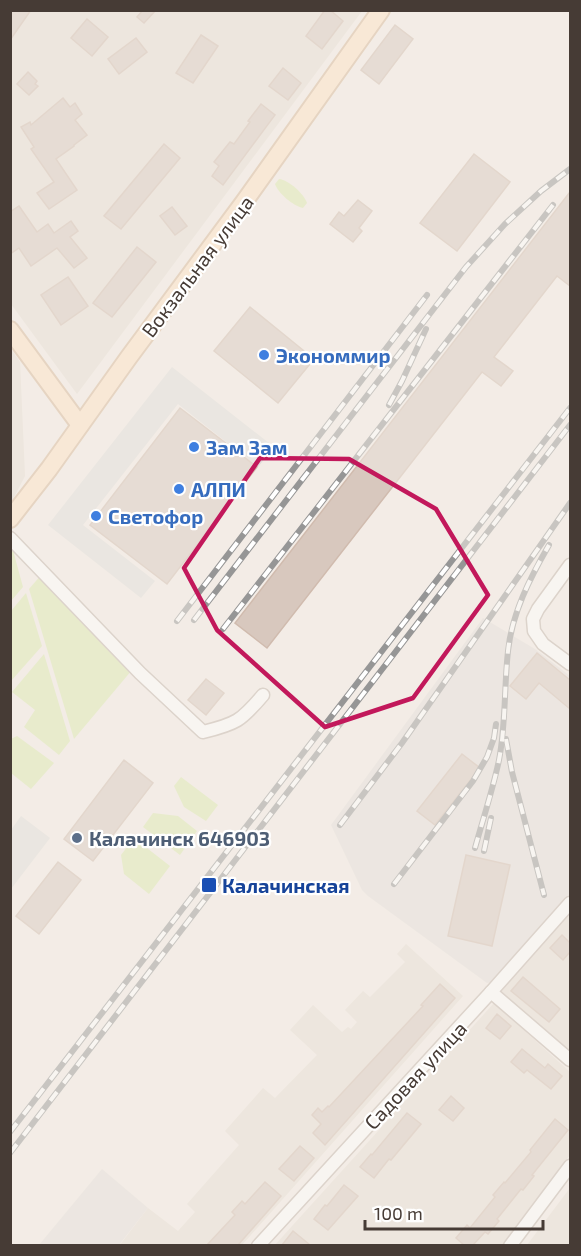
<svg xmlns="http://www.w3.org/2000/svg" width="581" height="1256" font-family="'Exo 2',sans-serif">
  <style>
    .residential { fill: #e7ddd4 }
    .industrial { fill: #e5dedb }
    .green { fill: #dce8ae }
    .parking { fill: #e1dddb }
    .building { fill: #d8c8be; stroke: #d0bbae; stroke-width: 1.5 }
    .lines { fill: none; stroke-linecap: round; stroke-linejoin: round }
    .street-casing { stroke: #c2b4ab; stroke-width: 15 }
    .secondary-casing { stroke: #d7b797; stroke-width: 20 }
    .street { stroke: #fff; stroke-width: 12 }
    .secondary { stroke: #ffe3c4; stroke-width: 16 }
    .rail-casing { stroke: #969696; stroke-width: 6 }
    .rail { stroke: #fff; stroke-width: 4; stroke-dasharray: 11; stroke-linecap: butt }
    .marked { fill: none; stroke: #c2185b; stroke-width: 4.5; stroke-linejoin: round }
    .shop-dot { fill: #3f7fe0; stroke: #fff; stroke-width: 2 }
    .service-dot { fill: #5c6f8a; stroke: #fff; stroke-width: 2 }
    .transit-dot { fill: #1a4fb4; stroke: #fff; stroke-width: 2 }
    .labels { text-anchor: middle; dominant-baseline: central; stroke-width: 4.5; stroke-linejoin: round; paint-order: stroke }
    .street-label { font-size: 20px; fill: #463b35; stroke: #fff }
    .shop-label { font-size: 20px; font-weight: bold; fill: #366cbe; stroke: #fff; text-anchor: start }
    .service-label { font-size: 20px; font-weight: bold; fill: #4e5e75; stroke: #fff; text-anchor: start }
    .transit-label { font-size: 20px; font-weight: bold; fill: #164399; stroke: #fff; text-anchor: start }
  </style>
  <rect width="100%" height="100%" fill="#f3ece6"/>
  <g class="residential">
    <polygon points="10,11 362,11 77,394 11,304"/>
    <polygon points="11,349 20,362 25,476 11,503"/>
    <polygon points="570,908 570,1054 498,991"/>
    <polygon points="406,944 463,996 242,1245 119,1246 148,1208 178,1231 195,1212 187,1204 239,1145 225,1131 263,1088 275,1098 317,1055 290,1030 313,1005 342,1032 348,1027 351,1029 357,1022 345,1010 363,991 370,997 405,962 397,954"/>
    <polygon points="494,1003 570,1072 570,1155 502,1245 274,1246"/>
    <polygon points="570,1188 570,1245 527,1245"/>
  </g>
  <g class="industrial">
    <polygon points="483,618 535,649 570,676 570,896 494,982 487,983 368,896 362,890 331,825"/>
    <polygon points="102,1169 148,1208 119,1245 39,1245"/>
  </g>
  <g class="green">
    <path d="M279,179C289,180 304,194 307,203L303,208C293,206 278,193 275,184Z"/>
    <polygon points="11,545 18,549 14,554 23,587 11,601"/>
    <polygon points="42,574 132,670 74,739 29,589"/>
    <polygon points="26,593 42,646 11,681 11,611"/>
    <polygon points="44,654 70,741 59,755 24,727 35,710 12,692"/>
    <polygon points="17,736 54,763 31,789 11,773 11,739"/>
    <polygon points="181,777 218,805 206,821 184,807 174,786"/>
    <polygon points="153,813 178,816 197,831 180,855 143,827"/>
    <polygon points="134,838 170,866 149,894 124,874 121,855"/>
  </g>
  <g class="parking">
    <polygon points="172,367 274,447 258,467 178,404 83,525 155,581 141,598 48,525"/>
    <polygon points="21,816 50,838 11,889 11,830"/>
  </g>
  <g class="building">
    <polygon points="10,10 31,10 10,40"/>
    <polygon points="143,10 156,10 144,23 137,17"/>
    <polygon points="325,10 330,10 343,21 322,49 306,36"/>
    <polygon points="87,19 108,37 92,56 71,38"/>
    <polygon points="395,25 413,39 379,84 361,70"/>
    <polygon points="201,35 218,46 193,83 176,73"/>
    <polygon points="136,38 147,52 119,74 108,59"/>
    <polygon points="283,68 301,83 288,100 269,86"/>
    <polygon points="28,72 37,81 35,84 38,86 29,95 17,84"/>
    <polygon points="63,98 70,107 75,103 82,114 75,120 87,135 74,145 74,146 56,159 77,190 49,209 37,193 54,182 31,149 34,147 21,127 30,122 31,125"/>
    <polygon points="261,104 275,115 223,185 212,176 219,166 214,162 230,142 234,144 250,122 248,121"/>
    <polygon points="164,144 180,158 121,229 104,216"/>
    <polygon points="474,154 510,182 457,251 420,223"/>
    <polygon points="570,192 570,286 557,276 494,357 513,371 501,386 482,372 267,648 235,623"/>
    <polygon points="358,200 372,211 359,228 362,231 353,242 330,224 339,212 344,216"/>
    <polygon points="19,206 37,232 48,224 54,233 71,221 78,231 70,237 87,258 74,268 57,248 31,266 19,248 10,254 10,212"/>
    <polygon points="172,207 187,226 175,235 160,216"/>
    <polygon points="137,247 156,262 112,317 93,303"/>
    <polygon points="68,277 88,306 61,325 41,295"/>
    <polygon points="250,307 314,359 278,403 214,351"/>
    <polygon points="180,408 257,467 167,584 90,525"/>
    <polygon points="537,653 570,680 570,709 539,683 526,699 510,686"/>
    <polygon points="206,679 224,693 206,715 188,700"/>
    <polygon points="462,754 480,768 435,825 417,811"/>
    <polygon points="124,760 153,783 93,861 64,839"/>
    <polygon points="466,855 510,865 492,946 448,936"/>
    <polygon points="58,862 81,880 39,934 16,916"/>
    <polygon points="562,935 570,943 570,952 563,960 550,948"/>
    <polygon points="523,977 560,1009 549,1022 511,991"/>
    <polygon points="440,984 455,998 325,1145 313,1133 321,1124 312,1115 318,1108 322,1112 328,1106 329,1107 423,1006 421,1005"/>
    <polygon points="497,1014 511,1026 500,1039 486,1028"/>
    <polygon points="522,1049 545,1068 548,1064 562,1076 551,1089 527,1070 524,1073 511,1062"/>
    <polygon points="451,1096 464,1108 453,1121 439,1110"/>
    <polygon points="407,1113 421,1124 391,1160 389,1159 374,1178 360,1167 371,1154 372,1155"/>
    <polygon points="555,1119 568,1130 532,1175 534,1176 523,1190 521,1189 497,1219 499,1221 488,1234 485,1232 473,1245 464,1245 456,1238 467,1225 470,1228 495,1197 493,1195 504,1182 505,1183 531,1152 530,1150"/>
    <polygon points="300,1146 314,1158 294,1181 279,1169"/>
    <polygon points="265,1182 281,1196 238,1245 207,1245 235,1215 232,1212 242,1201 245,1204"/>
    <polygon points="344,1185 358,1196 328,1230 314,1219 325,1205 327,1206"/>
    <polygon points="293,1231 310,1245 282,1245"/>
  </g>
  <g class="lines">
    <defs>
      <g id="street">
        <path d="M10,538L140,673L203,732C236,724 241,721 263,695"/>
        <polyline points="570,565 538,609 533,619 534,631 543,644 570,664"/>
        <polyline points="491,992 570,1060"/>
        <polyline points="258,1246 491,992 570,903"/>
        <polyline points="510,1246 570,1166"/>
      </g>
      <g id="secondary">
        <polyline points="10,330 80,425"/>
        <polyline points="10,519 49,469 129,357 244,202 381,10"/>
      </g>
    </defs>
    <use href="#street" class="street-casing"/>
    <use href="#secondary" class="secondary-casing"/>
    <use href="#street" class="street"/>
    <use href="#secondary" class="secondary"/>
    <defs>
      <g id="rail">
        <polyline points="389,405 402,381 426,329"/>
        <polyline points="194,620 466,267 505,224 541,191 570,169"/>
        <polyline points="177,621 427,295"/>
        <polyline points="223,629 553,205"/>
        <polyline points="506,739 512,772 544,895"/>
        <polyline points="340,825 402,743 570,503"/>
        <path d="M475,848C483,819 493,789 499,760C506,724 504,687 508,651C512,613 530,578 549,545"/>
        <polyline points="484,851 491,818"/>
        <polyline points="394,884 473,781 487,757 494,738 496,724"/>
        <polyline points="10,1132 570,408"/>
        <polyline points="10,1153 570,425"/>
      </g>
    </defs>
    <use href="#rail" class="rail-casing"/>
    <use href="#rail" class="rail"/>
  </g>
  <path d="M0 0H581V1256H0ZM260,458L349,459L436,509L488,595L413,698L325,727L217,630L184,568Z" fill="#f3ece6" fill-opacity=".55" fill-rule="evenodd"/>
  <path class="marked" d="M260,458L349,459L436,509L488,595L413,698L325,727L217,630L184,568Z"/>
  <g class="shop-dot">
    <circle cx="264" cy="355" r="6"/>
    <circle cx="194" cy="447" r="6"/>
    <circle cx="179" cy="489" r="6"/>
    <circle cx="96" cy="516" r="6"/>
  </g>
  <circle class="service-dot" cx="77" cy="838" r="6"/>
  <rect class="transit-dot" x="201" y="877" width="16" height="16" rx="3"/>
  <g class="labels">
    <g class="street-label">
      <text transform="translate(197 266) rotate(-53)">Вокзальная улица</text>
      <text transform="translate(415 1075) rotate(-47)">Садовая улица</text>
    </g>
    <g class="shop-label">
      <text x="276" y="355">Экономмир</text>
      <text x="206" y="447">Зам Зам</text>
      <text x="191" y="489">АЛПИ</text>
      <text x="108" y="516">Светофор</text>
    </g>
    <g class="service-label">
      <text x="89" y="838">Калачинск 646903</text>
    </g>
    <g class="transit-label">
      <text x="222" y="885">Калачинская</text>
    </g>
  </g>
  <rect width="581" height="1256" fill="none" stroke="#463b35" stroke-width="24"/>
  <path d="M365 1220v9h178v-9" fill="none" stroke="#463b35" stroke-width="3"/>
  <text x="374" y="1220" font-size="18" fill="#463b35" stroke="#ffffff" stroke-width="4.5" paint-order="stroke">100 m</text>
</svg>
